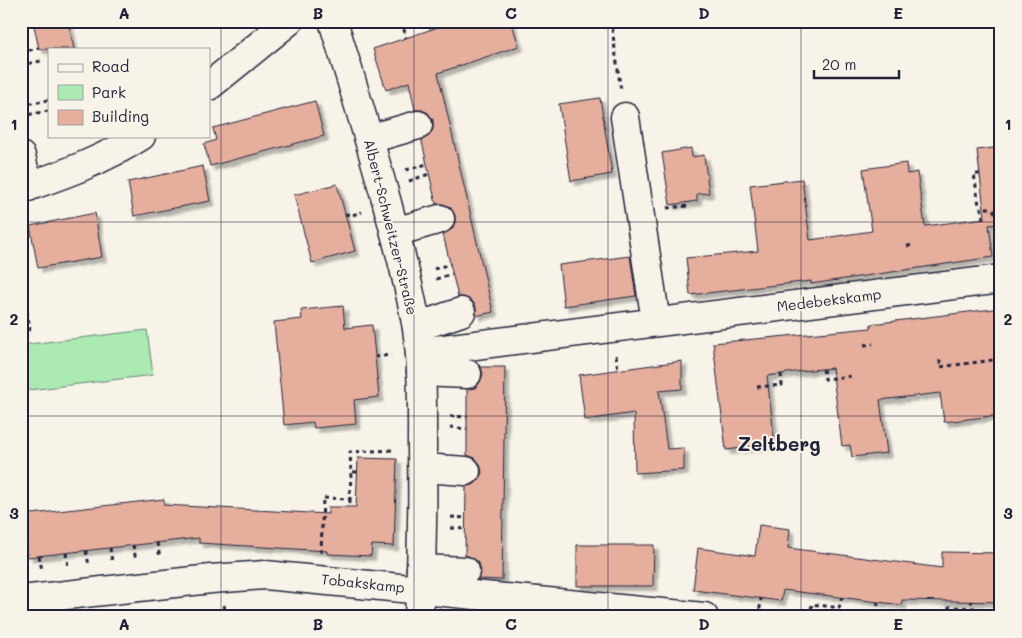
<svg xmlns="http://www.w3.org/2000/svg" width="1022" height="638" font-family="Mali,sans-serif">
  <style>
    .green { fill: #abeab2; stroke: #668676 }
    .building { fill: #e6ae9d; stroke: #22223b; filter: url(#shadow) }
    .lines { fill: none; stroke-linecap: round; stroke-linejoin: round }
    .minor-casing { stroke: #22223b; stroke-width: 31 }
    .path { stroke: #22223b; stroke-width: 3; stroke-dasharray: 4 4; stroke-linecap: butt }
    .minor { stroke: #f7f3e8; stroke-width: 28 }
    .grid { fill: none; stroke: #22223b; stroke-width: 1; stroke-opacity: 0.55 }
    .labels { text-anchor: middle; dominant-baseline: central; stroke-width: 4; stroke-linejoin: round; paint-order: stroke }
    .street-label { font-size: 14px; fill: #22223b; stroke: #f7f3e8 }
    .district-label { font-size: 19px; font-weight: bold; fill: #22223b; stroke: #f7f3e8 }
    .neatline { fill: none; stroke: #22223b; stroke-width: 2 }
    .grid-label { font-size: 16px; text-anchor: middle; font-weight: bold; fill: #22223b }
  </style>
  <defs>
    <filter id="shadow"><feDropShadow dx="4.5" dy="4.5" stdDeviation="1" flood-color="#0004"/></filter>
  </defs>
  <rect width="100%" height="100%" fill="#f7f3e8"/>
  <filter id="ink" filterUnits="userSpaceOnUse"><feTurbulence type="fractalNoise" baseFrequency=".02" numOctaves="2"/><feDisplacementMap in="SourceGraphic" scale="10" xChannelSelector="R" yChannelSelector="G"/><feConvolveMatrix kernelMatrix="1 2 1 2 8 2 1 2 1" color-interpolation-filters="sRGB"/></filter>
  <g filter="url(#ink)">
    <polygon class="green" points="147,330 153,375 21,391 21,345"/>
    <g class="building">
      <polygon points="33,21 68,21 74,49 39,49"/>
      <polygon points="456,21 511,21 519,46 438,73 493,312 476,316 476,307 472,301 464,297 458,297 443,234 452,229 455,222 455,215 450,207 443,204 436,204 422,142 422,140 429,136 433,129 433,120 428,113 422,110 415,110 409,82 386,90 373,49"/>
      <polygon points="600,98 612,174 571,181 559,104"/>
      <polygon points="315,101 324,136 210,166 204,144 216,140 213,128"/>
      <polygon points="1001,147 1001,224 989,225 993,257 811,284 811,281 690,295 686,258 758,251 750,185 802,179 810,240 872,231 863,169 906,163 907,174 917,172 925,226 985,218 977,150"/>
      <polygon points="691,148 692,157 704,155 709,193 697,194 697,201 670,205 662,153"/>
      <polygon points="203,166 210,201 134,216 128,182"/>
      <polygon points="337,184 355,251 312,263 294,195"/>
      <polygon points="95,213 102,257 38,268 30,226"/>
      <polygon points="630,256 636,296 564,306 559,265"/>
      <polygon points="343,306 345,328 372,325 379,397 354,400 356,424 314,428 313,422 284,425 274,322 302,319 301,310"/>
      <polygon points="1001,308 1001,415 944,422 940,393 880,400 887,453 852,457 850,445 842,446 832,368 802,371 767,376 775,444 726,450 713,343 871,328 871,324"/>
      <polygon points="682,361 682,389 659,391 667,449 684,448 684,470 635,473 634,413 585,420 579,375"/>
      <polygon points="481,367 505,367 502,580 478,579 481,571 479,563 473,558 465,555 466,486 473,485 479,480 482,472 480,464 475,458 467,455 467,389 475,388 480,382 483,374"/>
      <polygon points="358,458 397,459 394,546 372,545 371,556 327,554 327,551 199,543 199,538 28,557 23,515 164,499 164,505 328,514 328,507 356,507"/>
      <polygon points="759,525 790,529 788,548 942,568 942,552 1001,553 1001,602 902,600 902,605 783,590 781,601 693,590 698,548 755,556"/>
      <polygon points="577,545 654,545 653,586 577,586"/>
    </g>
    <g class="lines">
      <defs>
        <g id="minor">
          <path d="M333,21C352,82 370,142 387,203C398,245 410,286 417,329C423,369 422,409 422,450C423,505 422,561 419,617"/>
          <polyline points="209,86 289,21"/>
          <polyline points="625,117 656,322"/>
          <polyline points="369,139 418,125"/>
          <polyline points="21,156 28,187"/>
          <path d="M21,189C62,175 104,160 141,136"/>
          <polyline points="395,232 440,219"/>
          <polyline points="417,327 461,312"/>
          <polyline points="420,352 1001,279"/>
          <polyline points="421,372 467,374"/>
          <polyline points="423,468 466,471"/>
          <polyline points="421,569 465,571"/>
          <polyline points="21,600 211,579 265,575 704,617"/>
        </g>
      </defs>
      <use href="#minor" class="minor-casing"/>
      <g class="path">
        <polyline points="402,21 406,38"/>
        <polyline points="611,21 621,91"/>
        <polyline points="21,52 39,48"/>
        <polyline points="21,65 41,61"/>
        <polyline points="21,105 49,100"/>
        <polyline points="21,116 49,111"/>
        <polyline points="406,170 427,164"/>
        <polyline points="980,174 974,174 979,205 981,208"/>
        <polyline points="409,181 429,174"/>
        <polyline points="667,208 688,206 688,202"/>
        <polyline points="345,214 352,215 362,212"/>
        <polyline points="983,219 981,208 992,208 1001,221"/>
        <polyline points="907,246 915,245"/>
        <polyline points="434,269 450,264"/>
        <polyline points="436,279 452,274"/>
        <polyline points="21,280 30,328 21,346"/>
        <polyline points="864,345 873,344"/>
        <polyline points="616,355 618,370"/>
        <polyline points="375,357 391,355"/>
        <polyline points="940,360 940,367 1001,359"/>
        <polyline points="823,369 825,379 852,376"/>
        <polyline points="757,387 782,385 781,374"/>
        <polyline points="450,416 467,417"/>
        <polyline points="450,427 467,429"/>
        <polyline points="357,472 351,472 350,452 394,450"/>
        <polyline points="350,499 350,507"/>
        <polyline points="451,517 465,518"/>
        <polyline points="451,528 465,529"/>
        <polyline points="157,543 160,557"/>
        <polyline points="133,545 136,560"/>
        <polyline points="110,548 112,562"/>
        <polyline points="86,551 89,565"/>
        <polyline points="66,553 68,567"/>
        <polyline points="321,553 323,498 350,499 351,472"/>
        <polyline points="39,556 42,570"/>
        <polyline points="878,602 877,612 905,615 904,617"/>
        <polyline points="224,605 226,617"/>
        <polyline points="759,617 761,598"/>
        <polyline points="810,617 812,604 839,608 842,597"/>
        <polyline points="949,617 949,607 974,608 971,601"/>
      </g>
      <use href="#minor" class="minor"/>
    </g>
  </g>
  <path class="grid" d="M221,21V617M414,21V617M608,21V617M801,21V617M21,222H1001M21,416H1001"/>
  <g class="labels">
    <g class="street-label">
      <text transform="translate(391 227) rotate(76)">Albert-Schweitzer-Straße</text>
      <text transform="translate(829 300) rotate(-7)">Medebekskamp</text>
      <text transform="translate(363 583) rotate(6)">Tobakskamp</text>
    </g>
    <g class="district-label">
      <text x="779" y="443">Zeltberg</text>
    </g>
  </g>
  <rect width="1022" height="638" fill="none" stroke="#f7f3e8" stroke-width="55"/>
  <rect x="48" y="48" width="162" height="90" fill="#f7f3e8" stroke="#a29fa3"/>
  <rect x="58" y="64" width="25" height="8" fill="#f7f3e8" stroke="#a29fa3"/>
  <text x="92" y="72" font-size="15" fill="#22223b">Road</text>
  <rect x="58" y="85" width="25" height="15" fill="#abeab2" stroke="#a29fa3"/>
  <text x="92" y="98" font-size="15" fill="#22223b">Park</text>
  <rect x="58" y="110" width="25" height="15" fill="#e6ae9d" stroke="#a29fa3"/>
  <text x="92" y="122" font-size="15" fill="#22223b">Building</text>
  <path d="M814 70v8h85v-8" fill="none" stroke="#22223b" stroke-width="2.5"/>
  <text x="822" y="70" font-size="15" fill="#22223b" stroke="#f7f3e8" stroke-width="4" paint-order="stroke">20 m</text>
  <rect x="28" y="28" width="966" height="582" class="neatline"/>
  <g class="grid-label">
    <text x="124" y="19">A</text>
    <text x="318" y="19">B</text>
    <text x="511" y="19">C</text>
    <text x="704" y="19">D</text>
    <text x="898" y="19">E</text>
    <text x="14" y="130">1</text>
    <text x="1008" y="130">1</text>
    <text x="14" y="325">2</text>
    <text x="1008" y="325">2</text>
    <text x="14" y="519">3</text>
    <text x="1008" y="519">3</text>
    <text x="124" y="630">A</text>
    <text x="318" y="630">B</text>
    <text x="511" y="630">C</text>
    <text x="704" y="630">D</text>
    <text x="898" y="630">E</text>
  </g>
</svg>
